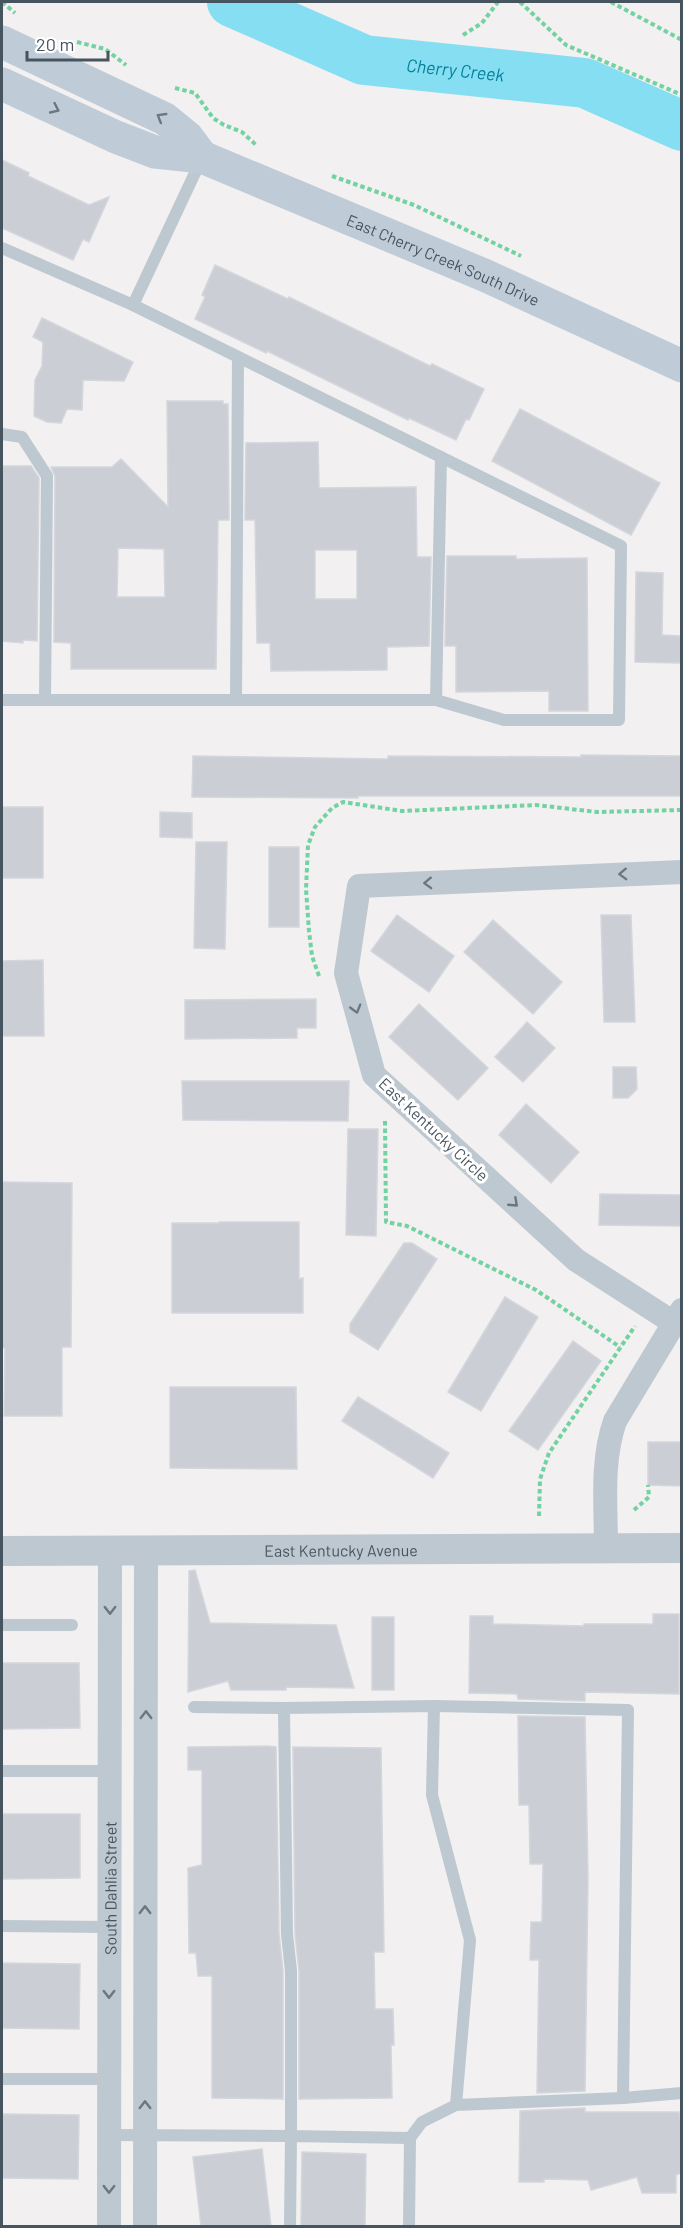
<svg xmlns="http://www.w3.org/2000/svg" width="683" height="2228" font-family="Barlow,sans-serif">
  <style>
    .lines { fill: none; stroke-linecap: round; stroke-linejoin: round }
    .river { stroke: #86def2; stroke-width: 50 }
    .building { fill: #cbcfd5; stroke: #d3d6dc; stroke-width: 1.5; fill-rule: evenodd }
    .path { stroke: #72d2a1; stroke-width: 4; stroke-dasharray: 4.5 3; stroke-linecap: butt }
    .service { stroke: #bdc8d0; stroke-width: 12 }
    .minor { stroke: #bdc8d0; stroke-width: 24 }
    .tertiary { stroke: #bdc8d0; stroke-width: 30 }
    .secondary { stroke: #bfccd8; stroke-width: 33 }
    .oneway { stroke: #6a7883 }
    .oneway2 { stroke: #6a7781 }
    .labels { text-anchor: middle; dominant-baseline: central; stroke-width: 6; stroke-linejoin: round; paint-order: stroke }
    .street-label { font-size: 16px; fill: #46545f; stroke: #fff }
    .water-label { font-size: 18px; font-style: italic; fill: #05809c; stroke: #fff }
  </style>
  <rect width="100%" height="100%" fill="#f2f0f0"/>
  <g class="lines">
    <path class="river" id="s1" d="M232,2L364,60L585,83L682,126"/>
  </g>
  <g class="building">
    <polygon points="2,160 29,173 28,176 89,205 109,197 89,242 83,239 73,260 2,228"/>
    <polygon points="215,265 288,299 289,297 430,366 432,364 484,389 469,420 466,419 456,440 409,418 408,420 267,351 266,353 195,319 205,297 202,295"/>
    <polygon points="42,318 133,362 124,381 83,380 82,410 67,409 61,423 47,422 34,416 35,380 42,366 43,342 33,337"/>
    <path d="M167,401H223V404H228L229,520H218L216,669H71V643L54,642L55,476L51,467H112L121,459L168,507ZM118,548L164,549L165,597H117Z"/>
    <polygon points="520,409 660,483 631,535 492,461"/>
    <path d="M318,442L319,488L416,487L417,557H431L429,646L387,647V670L271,671L270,643H257L255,520H245L246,443ZM315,550H357V599H315Z"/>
    <polygon points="2,466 31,466 39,478 37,641 23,640 23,643 2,641"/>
    <polygon points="447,556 516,556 516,559 587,558 588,711 549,711 549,691 456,692 456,646 445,646"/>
    <polygon points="636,572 663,573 662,635 681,636 681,663 635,662"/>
    <polygon points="581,755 681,756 681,796 358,796 358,798 192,797 193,756 388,759 388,756 581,757"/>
    <rect x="2" y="807" width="41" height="71"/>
    <polygon points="160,812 192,813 192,838 160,837"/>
    <polygon points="196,842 227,842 225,949 194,948"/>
    <rect x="269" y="847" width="30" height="80"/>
    <polygon points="397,915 454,956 429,992 371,951"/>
    <polygon points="601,915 631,915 635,1022 604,1022"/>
    <polygon points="493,920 562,982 533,1014 464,952"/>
    <polygon points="43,960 44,1036 2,1036 2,961"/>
    <polygon points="316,999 316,1028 297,1028 297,1038 185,1039 185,1000"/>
    <polygon points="419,1004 488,1068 458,1100 389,1037"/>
    <polygon points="527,1022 555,1048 523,1082 495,1057"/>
    <polygon points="613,1067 636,1067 637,1089 628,1098 613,1098"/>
    <polygon points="182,1081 349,1081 348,1121 183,1120"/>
    <polygon points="526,1104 579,1152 551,1183 499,1135"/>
    <polygon points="348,1129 378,1129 376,1236 346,1235"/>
    <polygon points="2,1182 72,1183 71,1347 62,1347 62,1416 4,1416 5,1348 2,1348"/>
    <polygon points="600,1194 681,1195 681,1226 599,1225"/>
    <polygon points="219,1222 299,1222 299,1279 303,1278 303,1313 172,1313 172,1223 219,1223"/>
    <polygon points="404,1243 412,1243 437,1259 378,1350 350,1332 350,1324"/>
    <polygon points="505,1297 538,1317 481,1411 448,1392"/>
    <polygon points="573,1341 601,1361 538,1450 509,1431"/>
    <polygon points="170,1387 296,1387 297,1469 170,1468"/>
    <polygon points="358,1397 449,1453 433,1478 342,1421"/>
    <polygon points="648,1442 681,1442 681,1486 648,1485"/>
    <polygon points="195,1570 210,1623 336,1625 354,1688 286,1687 286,1690 231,1690 228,1681 188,1692 189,1571"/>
    <polygon points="653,1614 679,1614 679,1694 585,1692 585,1701 518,1699 517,1694 469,1693 470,1616 493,1616 493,1624 584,1626 584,1624 653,1624"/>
    <rect x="372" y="1617" width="22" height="73"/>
    <polygon points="2,1663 79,1663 80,1728 2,1729"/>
    <polygon points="518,1716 585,1717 588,1878 585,2091 537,2093 539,1960 530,1960 531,1922 542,1922 543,1864 530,1864 529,1805 519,1805"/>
    <polygon points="267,1746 276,1747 279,1934 283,1971 283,2099 212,2098 212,1976 198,1976 196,1953 189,1953 188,1868 202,1865 202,1770 188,1770 188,1747"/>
    <polygon points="293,1747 381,1748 384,1952 374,1952 375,2009 393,2009 394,2045 391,2045 392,2098 299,2099 299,1971 295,1934"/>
    <polygon points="2,1814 80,1814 80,1878 2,1879"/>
    <polygon points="2,1963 80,1964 79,2029 2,2028"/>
    <polygon points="585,2108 585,2112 679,2112 681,2121 681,2173 676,2175 676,2193 642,2193 637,2177 591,2190 588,2180 544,2179 544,2182 519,2182 520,2111"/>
    <polygon points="2,2114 79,2115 78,2179 2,2178"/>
    <polygon points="262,2149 271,2226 201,2226 193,2157"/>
    <polygon points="302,2152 366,2154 365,2226 301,2226"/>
  </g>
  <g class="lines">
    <g class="path">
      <polyline points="2,2 15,13"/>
      <polyline points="520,2 566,45 682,95"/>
      <polyline points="611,2 682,40"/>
      <polyline points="463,35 482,23 498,2"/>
      <polyline points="77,42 105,49 126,65"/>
      <polyline points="175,88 195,93 213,118 224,125 242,132 256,145"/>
      <polyline points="332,176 414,205 521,256"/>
      <polyline points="319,976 312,956 309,931 306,889 308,845 315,827 332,808 343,802 402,811 536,805 597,812 682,810"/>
      <polyline points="385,1121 386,1222 407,1226 536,1290 620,1347"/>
      <polyline points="634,1510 649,1497 648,1485"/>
      <polyline points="539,1516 540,1479 549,1453 635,1326"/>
    </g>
    <g class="service">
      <polyline points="202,158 133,305 621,546 619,720 504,720 436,700"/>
      <polyline points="2,248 133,305"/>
      <polyline points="2,434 22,437 47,476 45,700"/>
      <polyline points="2,700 436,700 441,457"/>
      <polyline points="236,700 238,357"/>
      <polyline points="2,1625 72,1625"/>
      <polyline points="434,1706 628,1710 623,2098 456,2105"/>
      <polyline points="194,1707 284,1708"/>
      <polyline points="2,1771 110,1771"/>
      <polyline points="2,1926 109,1927"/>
      <polyline points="2,2079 109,2079"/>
      <polyline points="623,2098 682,2093"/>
      <polyline points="109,2135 291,2136 291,1971 287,1934 284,1708 434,1706 432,1795 470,1940 456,2105 422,2122 410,2138 291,2136 290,2226"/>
      <polyline points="409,2226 410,2138"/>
    </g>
    <g class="minor">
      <polyline points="674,1323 576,1260 374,1075 346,973 359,886 682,872"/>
      <path d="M606,1547C606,1506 601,1461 615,1421L682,1310"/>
      <path id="s2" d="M109,2226L110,1551"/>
      <polyline points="145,2226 146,1551"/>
    </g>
    <path class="tertiary" id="s3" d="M2,1551L682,1548"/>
    <g class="secondary">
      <polyline points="2,42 165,119 187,137 202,157"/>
      <path id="s4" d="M2,84L116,137L155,152L202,157L484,275L682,366"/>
    </g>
  </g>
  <defs><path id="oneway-chevron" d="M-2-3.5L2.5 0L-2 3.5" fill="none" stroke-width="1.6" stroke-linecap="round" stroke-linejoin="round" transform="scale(1.5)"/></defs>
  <g class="oneway">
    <use href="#oneway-chevron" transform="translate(55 109) rotate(25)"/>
    <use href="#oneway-chevron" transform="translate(161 117) rotate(-149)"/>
  </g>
  <g class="oneway2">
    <use href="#oneway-chevron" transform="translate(623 874) rotate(178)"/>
    <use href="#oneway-chevron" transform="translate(428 883) rotate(178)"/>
    <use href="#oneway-chevron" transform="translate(356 1009) rotate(74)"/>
    <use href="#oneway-chevron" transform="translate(514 1203) rotate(43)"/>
    <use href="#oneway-chevron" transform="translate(110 1610) rotate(90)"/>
    <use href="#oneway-chevron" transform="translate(146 1715) rotate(-90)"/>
    <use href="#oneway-chevron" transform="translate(145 1910) rotate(-90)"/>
    <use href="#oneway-chevron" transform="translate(109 1994) rotate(90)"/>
    <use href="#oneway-chevron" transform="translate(145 2105) rotate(-90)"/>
    <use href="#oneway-chevron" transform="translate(109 2189) rotate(90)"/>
  </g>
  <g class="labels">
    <g class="street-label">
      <text stroke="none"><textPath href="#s4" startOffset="477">East Cherry Creek South Drive</textPath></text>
      <text transform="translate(434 1129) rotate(43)">East Kentucky Circle</text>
      <text stroke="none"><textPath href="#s3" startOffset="339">East Kentucky Avenue</textPath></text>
      <text stroke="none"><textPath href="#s2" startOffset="338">South Dahlia Street</textPath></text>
    </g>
    <g class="water-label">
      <text stroke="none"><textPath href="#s1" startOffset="236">Cherry Creek</textPath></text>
    </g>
  </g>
  <rect width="683" height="2228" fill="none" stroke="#46545f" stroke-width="6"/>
  <path d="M27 51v9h81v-9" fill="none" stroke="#46545f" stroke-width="3"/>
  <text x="36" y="51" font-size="18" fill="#46545f" stroke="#ffffff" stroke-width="4.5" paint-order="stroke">20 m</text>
</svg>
